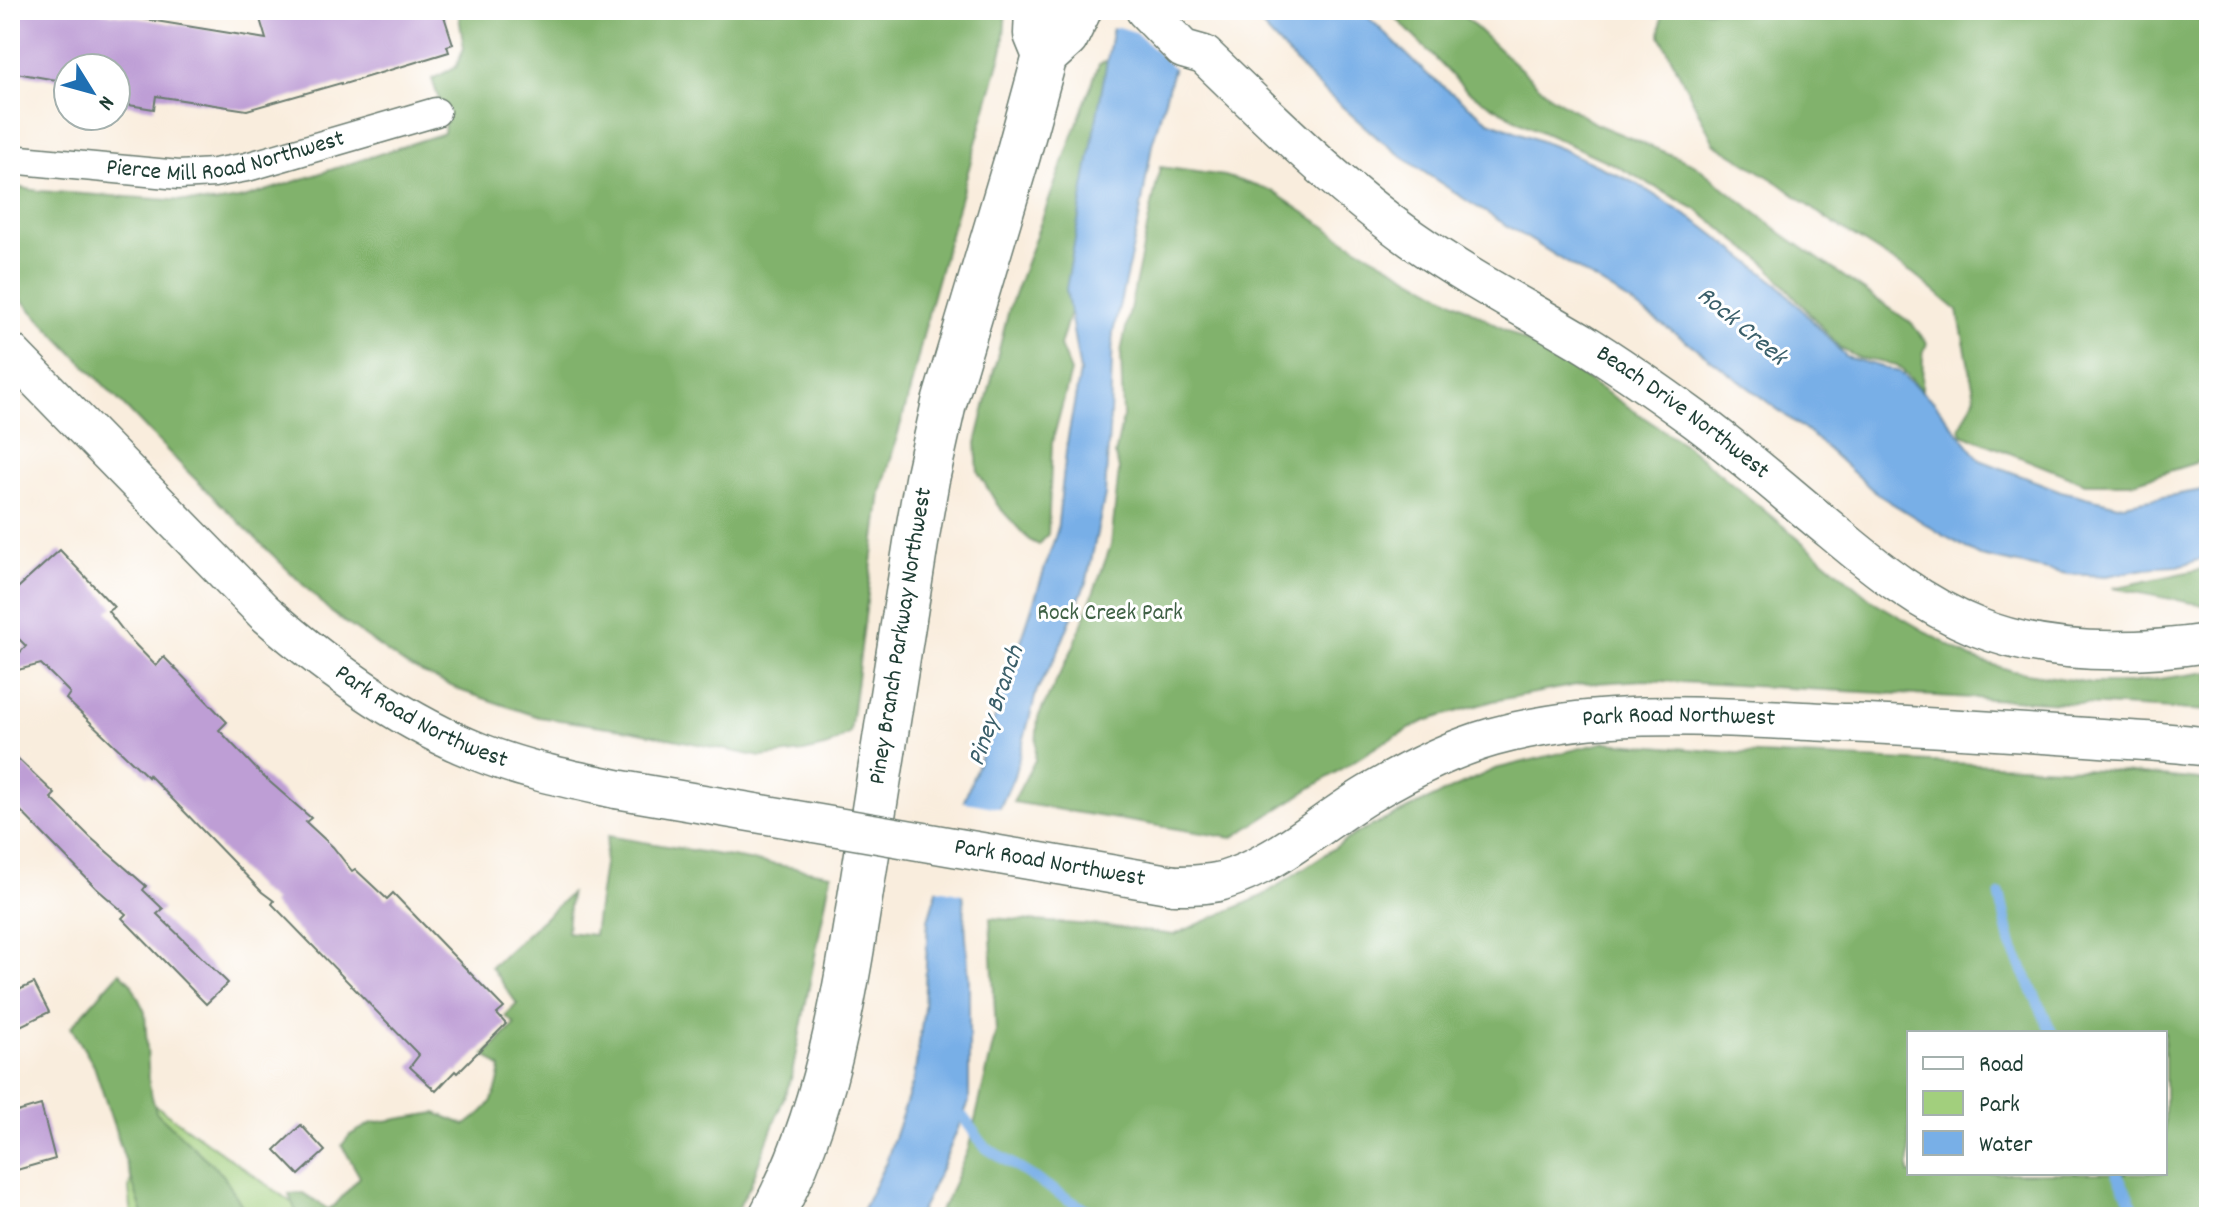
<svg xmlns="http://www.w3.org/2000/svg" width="2219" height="1227" font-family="Dekko,sans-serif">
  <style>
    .green { fill: #a2cf7d; stroke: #608658; stroke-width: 2 }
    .forest { fill: #81b26c; stroke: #507850; stroke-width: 2; fill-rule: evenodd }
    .water { fill: #78afe7; stroke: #4c768e; stroke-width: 2 }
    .pier { fill: #f9eddd }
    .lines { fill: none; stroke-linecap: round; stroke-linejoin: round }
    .stream { stroke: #78afe7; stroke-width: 11 }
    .building { fill: #be9ed5 }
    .street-casing { stroke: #6b7b6f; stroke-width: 31 }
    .secondary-casing { stroke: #6b7b6f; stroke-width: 41 }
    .primary-casing { stroke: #6b7b6f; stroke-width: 47 }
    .street { stroke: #fff; stroke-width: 28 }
    .secondary { stroke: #fff; stroke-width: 38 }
    .primary { stroke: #fff; stroke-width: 44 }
    .secondary-bridge-casing { stroke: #6b7b6f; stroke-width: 41; stroke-linecap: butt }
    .secondary-bridge { stroke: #fff; stroke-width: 38 }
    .labels { text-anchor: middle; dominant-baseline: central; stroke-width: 6; stroke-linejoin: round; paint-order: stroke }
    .street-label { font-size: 24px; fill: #1f3d34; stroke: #fff }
    .park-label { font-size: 24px; fill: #406246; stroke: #fff }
    .water-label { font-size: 26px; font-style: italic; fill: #3a5f6a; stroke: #fff }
  </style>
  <rect width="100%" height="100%" fill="#fff"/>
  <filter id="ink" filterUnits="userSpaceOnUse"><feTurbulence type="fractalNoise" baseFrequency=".0125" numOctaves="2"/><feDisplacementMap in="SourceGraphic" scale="16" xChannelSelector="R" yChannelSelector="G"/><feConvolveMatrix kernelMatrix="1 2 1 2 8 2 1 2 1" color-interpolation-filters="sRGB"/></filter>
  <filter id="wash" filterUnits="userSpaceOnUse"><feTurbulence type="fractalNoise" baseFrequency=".006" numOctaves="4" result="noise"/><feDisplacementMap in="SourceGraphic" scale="32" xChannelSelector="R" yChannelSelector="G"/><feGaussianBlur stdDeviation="1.8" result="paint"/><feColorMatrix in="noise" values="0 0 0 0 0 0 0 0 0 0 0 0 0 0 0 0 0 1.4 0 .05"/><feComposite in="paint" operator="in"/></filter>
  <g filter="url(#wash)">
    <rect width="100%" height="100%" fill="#f9eddd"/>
    <polygon class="green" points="148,1100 312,1217 132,1217 129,1189"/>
    <g class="forest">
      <polygon points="458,10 1006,10 1003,48 931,302 909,395 881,493 850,733 828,746 804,752 761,757 629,730 539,717 462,691 407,666 332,613 190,474 10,288 10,186 39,191 215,203 244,198 444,133 445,118 432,79 456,67 464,48"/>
      <polygon points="1388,10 1457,10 1549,95 1596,124 1694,164 1784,235 1911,323 1927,343 1923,354 1922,390 1897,365 1859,358 1841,349 1765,263 1697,210 1615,165 1524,124 1467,91"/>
      <polygon points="1665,10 2209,10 2209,455 2195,463 2131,483 2085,483 1962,434 1960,428 1975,396 1958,311 1914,274 1828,220 1780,184 1714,143 1660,35 1662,16"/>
      <polygon points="1118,55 1080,277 1060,346 1071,372 1052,443 1048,534 1039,545 1029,540 998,506 978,472 976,443 1009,309 1099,64"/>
      <polygon points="1160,167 1225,176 1272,191 1348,242 1552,356 1688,447 1873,601 1971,658 2013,671 2092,683 2130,683 2209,672 2209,711 1644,680 1582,684 1493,701 1425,721 1384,742 1232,838 1013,802 1035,760 1038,717 1073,648 1111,545 1119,469 1115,455 1123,417 1121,352"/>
      <polygon points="2209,567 2209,606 2113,588 2207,568"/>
      <path d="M1606,742L1735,753L2102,770L2209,781V1217H935L947,1199L968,1150L996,1032L990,918L1106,926L1174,935L1262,896L1357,833L1495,769ZM1909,1033H2165V1173H1909Z"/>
      <path d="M608,836L831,874L791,1079L750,1186L733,1217H298L289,1194L303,1193L328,1209L335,1205L360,1177L342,1145L350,1135L372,1123L436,1113L466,1125C492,1107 496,1099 501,1068L485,1055L515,1024L505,1016L517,1004L491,967L570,894L567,932L594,935Z"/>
      <polygon points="120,972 131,983 145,1012 149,1085 156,1112 223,1175 243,1207 244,1217 144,1217 94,1066 71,1027"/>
    </g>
    <g class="water">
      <polygon points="1190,10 1152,145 1138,225 1113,333 1110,415 1105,495 1087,580 1057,654 1037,690 1014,776 963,892 969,981 969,1102 938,1176 918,1217 859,1217 886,1162 914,1079 924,1008 928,920 964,801 1005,690 1057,531 1067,443 1080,372 1066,289 1113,27"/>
      <polygon points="1247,10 1361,10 1428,75 1489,121 1564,150 1637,184 1703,226 1779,285 1846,357 1899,372 1934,402 1980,460 2061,491 2118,505 2202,490 2209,485 2209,557 2178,566 2157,567 2106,576 2067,574 1980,556 1948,538 1877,494 1813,436 1685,340 1616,293 1469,202 1418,168 1380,140 1313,81"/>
    </g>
    <g class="pier">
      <polygon points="1111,10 1194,10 1177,71 1135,32 1119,27 1109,29"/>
      <polygon points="960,801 1004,809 967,895 934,888"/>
    </g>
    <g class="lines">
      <g class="stream">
        <polyline points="2000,895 2011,944 2052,1033"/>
        <polyline points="953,1109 963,1117 985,1147 1082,1208 1112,1217"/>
        <polyline points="2117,1173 2138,1217"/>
      </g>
    </g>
    <g id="blocks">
      <g class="building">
        <polygon points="10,10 88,10 266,39 260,19 288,10 442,10 453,44 447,46 449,52 341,85 341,83 247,110 156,96 154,109 116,103 116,68 68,68 68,82 10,72"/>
        <polygon points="60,550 114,607 108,611 129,638 156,666 164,657 227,722 219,730 263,776 311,818 306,822 333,847 352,871 355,869 387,899 393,893 504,1008 497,1014 506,1024 457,1073 455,1071 436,1091 410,1067 419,1055 272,904 274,901 262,892 149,775 148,777 66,699 70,693 41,664 10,672 10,663 26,646 10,630 10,595"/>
        <polygon points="10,751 55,794 51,798 90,837 146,886 143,890 163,909 157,914 228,983 206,1004 122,918 126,914 96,888 10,800"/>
        <polygon points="34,983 49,1012 10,1031 10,994"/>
        <polygon points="41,1105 55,1159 10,1172 10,1114"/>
        <polygon points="301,1125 325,1151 299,1175 275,1150"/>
      </g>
    </g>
  </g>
  <g filter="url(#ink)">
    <use href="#blocks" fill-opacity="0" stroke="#6b7b6f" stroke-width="2"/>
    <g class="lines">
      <defs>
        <g id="street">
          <path id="s1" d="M10,159L179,175L214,173L247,167L436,112"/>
        </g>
        <g id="secondary">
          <path id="s2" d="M1145,10L1183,49L1204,55C1271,119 1336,185 1412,239C1466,277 1525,308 1582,342C1621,366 1659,393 1696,420C1743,455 1787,494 1832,531C1877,569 1922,605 1977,627C2049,656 2133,654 2209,643"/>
          <path id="s3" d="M10,352L264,612C328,668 400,721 479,752C523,770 570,779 616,789"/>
          <path id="s4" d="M1174,885C1190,885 1206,885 1222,881C1278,864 1322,821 1372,792C1409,770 1451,749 1493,737C1609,705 1729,718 1847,723C1932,727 2016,732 2101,738C2137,741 2173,742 2209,747"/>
        </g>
        <g id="primary">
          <polyline points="1037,10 1036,34 1045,56"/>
          <path id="s5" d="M771,1217C831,1106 847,978 867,854C884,746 901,638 918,530L927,479L944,403L1018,155L1045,56L1066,37L1079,10"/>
        </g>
      </defs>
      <use href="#street" class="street-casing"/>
      <use href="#secondary" class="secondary-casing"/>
      <use href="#primary" class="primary-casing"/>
      <use href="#street" class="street"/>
      <use href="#secondary" class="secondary"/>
      <use href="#primary" class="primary"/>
      <defs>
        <g id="secondary-bridge">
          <path id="s6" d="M616,789L1174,885"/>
        </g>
      </defs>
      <use href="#secondary-bridge" class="secondary-bridge-casing"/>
      <use href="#secondary-bridge" class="secondary-bridge"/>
    </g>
  </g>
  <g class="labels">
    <g class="street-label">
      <text stroke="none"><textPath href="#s1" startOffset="218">Pierce Mill Road Northwest</textPath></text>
      <text stroke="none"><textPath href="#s2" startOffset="676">Beach Drive Northwest</textPath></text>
      <text stroke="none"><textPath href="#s5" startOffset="598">Piney Branch Parkway Northwest</textPath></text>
      <text stroke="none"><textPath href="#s3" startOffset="554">Park Road Northwest</textPath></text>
      <text stroke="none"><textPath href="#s4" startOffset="544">Park Road Northwest</textPath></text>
      <text stroke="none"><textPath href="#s6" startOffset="440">Park Road Northwest</textPath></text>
    </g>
    <g class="park-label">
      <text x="1110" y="614">Rock Creek Park</text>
    </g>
    <g class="water-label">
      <text transform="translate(1741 327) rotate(40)">Rock Creek</text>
      <text transform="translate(997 706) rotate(-71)">Piney Branch</text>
    </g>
  </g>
  <rect width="2219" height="1227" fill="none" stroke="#fff" stroke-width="40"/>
  <rect x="1907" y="1031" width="260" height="144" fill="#ffffff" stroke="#a5b1ae" stroke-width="2"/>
  <rect x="1923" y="1057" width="40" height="12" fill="#ffffff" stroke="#a5b1ae" stroke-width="2"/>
  <text x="1979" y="1071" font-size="24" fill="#1f3d34">Road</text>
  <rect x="1923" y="1091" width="40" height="24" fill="#a2cf7d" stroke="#a5b1ae" stroke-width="2"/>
  <text x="1979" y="1111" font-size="24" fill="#1f3d34">Park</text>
  <rect x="1923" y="1131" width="40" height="24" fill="#78afe7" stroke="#a5b1ae" stroke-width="2"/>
  <text x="1979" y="1151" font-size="24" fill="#1f3d34">Water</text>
  <g transform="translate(92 92) rotate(127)"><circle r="38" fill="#ffffff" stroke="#a5b1ae" stroke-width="2"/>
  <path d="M0-6L14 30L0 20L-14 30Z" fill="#1f6fb2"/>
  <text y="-12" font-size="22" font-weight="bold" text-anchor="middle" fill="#1f3d34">N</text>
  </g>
</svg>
